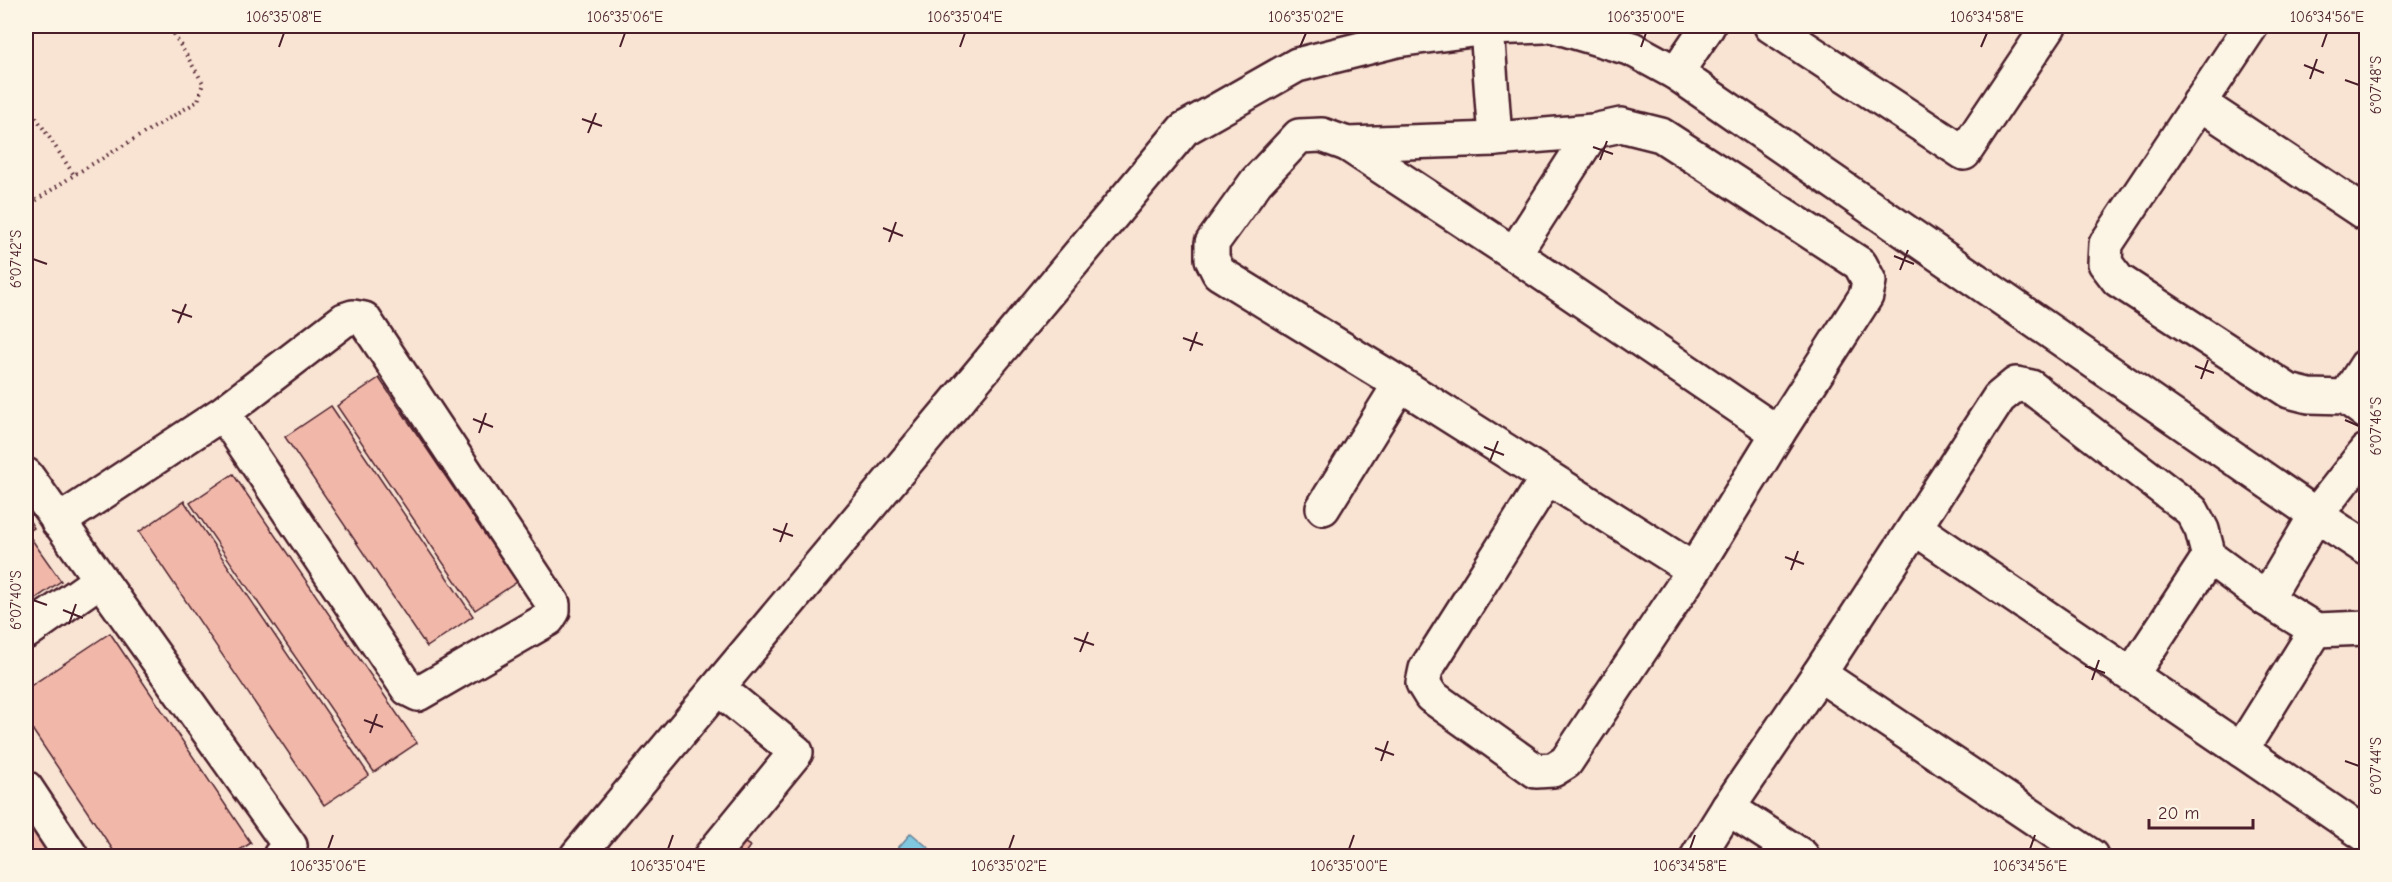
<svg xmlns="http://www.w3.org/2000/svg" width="2392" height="882" font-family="'Comic Neue',sans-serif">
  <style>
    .water { fill: #80c7e0; stroke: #6a8498; stroke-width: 1.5 }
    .building { fill: #f1b8aa; stroke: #4a1f2b; stroke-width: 1.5 }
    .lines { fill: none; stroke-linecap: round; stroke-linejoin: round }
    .minor-casing { stroke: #4a1f2b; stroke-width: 38 }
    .path { stroke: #4a1f2b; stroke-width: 4; stroke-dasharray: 1.5 4.5; stroke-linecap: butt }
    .minor { stroke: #fcf5e5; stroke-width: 33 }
    .ticks { fill: none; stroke: #4a1f2b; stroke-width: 2 }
    .neatline { fill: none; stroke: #4a1f2b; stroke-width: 2 }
    .ticks-label { font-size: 15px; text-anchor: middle; fill: #4a1f2b }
  </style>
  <rect width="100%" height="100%" fill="#f9e3d3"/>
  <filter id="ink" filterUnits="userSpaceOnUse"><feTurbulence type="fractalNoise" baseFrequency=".0167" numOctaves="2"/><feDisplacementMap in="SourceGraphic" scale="12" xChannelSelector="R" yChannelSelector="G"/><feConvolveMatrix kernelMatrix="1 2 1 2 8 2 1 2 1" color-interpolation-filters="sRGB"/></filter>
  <g filter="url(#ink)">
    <polygon class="water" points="911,833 938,856 891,856"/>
    <g class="building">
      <polygon points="379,378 517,582 475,610 337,406"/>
      <polygon points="331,406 473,616 427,647 285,437"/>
      <polygon points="233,474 417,743 374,772 190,503"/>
      <polygon points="184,501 369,775 324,805 139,532"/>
      <polygon points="26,515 34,528 26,533"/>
      <polygon points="30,537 61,581 26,605 26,540"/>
      <polygon points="110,633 251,843 230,856 117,856 26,720 26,689"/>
      <polygon points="26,820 50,856 26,856"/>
      <polygon points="719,827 750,846 743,856 728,856"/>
    </g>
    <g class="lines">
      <defs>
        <g id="minor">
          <polyline points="1555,26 1632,49 1676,73 2316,515 2366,548"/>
          <polyline points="1771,26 1964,153 2049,26"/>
          <polyline points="2251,26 2106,244 2105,263 2118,280 2289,391 2309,396 2346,397 2366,412"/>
          <polyline points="1487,28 1495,139"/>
          <polyline points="1676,73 1708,26"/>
          <polyline points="2199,103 2366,214"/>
          <polyline points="1593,131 1514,254 1778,433"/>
          <polyline points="1347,144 1514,254"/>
          <polyline points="2346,397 2366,366"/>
          <polyline points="26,475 290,846 288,851 280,856"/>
          <polyline points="1547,478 1426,669 1423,683 1431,696 1536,771 1553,770 1566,762 1694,570 1778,433 1866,296 1869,281 1860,264 1661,135 1621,125 1593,131 1495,139 1347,144 1322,135 1299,136 1256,182 1212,243 1212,259 1219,273 1400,384 1694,570"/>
          <polyline points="1323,508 1400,384"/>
          <polyline points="58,522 223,413 344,320 353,317 364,319 553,604 553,611 548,619 418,694 408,689 223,413"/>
          <polyline points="1915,528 2366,835"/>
          <polyline points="2266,599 2316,515 2366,451"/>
          <polyline points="26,632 100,580"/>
          <polyline points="1819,674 2091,856"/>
          <polyline points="2132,674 2209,557"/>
          <polyline points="2241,750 2316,630"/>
          <polyline points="26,788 71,856"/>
          <polyline points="1728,808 1802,856"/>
          <polyline points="577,856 1184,129 1297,65 1397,40 1487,28 1544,26"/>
          <polyline points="711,856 796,752 718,688"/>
          <polyline points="1698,856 1728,808 1819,674 1999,398 2016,384 2031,387 2192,511 2202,530 2209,557 2266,599 2316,630 2366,628"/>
        </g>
      </defs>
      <use href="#minor" class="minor-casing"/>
      <g class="path">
        <polyline points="26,102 74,175"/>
        <polyline points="26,207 74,175 198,101 203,83 169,26"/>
      </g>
      <use href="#minor" class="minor"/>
    </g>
  </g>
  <path class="ticks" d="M279,47L284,33M620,47L625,33M960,47L965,33M1300,47L1306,33M1641,47L1646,33M1981,47L1987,33M2322,47L2327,33M2304,65L2324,73M2310,79L2317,59M2345,80L2359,85M582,119L602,126M588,133L596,113M1593,147L1613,154M1600,160L1607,141M883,228L903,236M889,242L896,222M1894,256L1914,264M33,259L47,264M1900,270L1908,250M172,310L192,317M178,323L186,304M1183,338L1203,345M1190,351L1197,332M2195,366L2214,373M2201,379L2208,360M473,419L493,427M2345,420L2359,426M479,433L486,413M1484,447L1504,455M1490,461L1498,441M773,529L793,536M780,542L787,523M1785,557L1804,564M1791,570L1798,551M33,600L47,605M63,610L83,618M69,624L76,604M1074,638L1094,645M1080,652L1088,632M2085,666L2105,673M2092,680L2099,660M364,720L383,727M370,733L377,714M1375,748L1394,755M1381,761L1388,741M2345,761L2359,766M328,849L333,835M668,849L673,835M1009,849L1014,835M1349,849L1354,835M1690,849L1695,835M2030,849L2035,835"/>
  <rect width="2392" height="882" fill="none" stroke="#fcf5e5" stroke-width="66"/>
  <path d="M2149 819v9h104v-9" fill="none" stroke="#4a1f2b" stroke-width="3"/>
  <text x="2158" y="819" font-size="18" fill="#4a1f2b" stroke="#fcf5e5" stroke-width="4.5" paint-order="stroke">20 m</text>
  <rect x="33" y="33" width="2326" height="816" class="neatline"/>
  <g class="ticks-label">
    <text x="284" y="22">106°35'08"E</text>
    <text x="625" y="22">106°35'06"E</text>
    <text x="965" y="22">106°35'04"E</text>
    <text x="1306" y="22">106°35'02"E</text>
    <text x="1646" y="22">106°35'00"E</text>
    <text x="1987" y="22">106°34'58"E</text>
    <text x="2327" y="22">106°34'56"E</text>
    <text transform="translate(2376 85) rotate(-90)" y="5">6°07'48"S</text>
    <text transform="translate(16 259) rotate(-90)" y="5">6°07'42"S</text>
    <text transform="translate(2376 426) rotate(-90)" y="5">6°07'46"S</text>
    <text transform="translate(16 600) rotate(-90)" y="5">6°07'40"S</text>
    <text transform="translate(2376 766) rotate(-90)" y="5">6°07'44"S</text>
    <text x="328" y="871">106°35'06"E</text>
    <text x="668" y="871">106°35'04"E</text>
    <text x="1009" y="871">106°35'02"E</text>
    <text x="1349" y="871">106°35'00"E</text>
    <text x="1690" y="871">106°34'58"E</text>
    <text x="2030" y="871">106°34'56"E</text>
  </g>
</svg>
